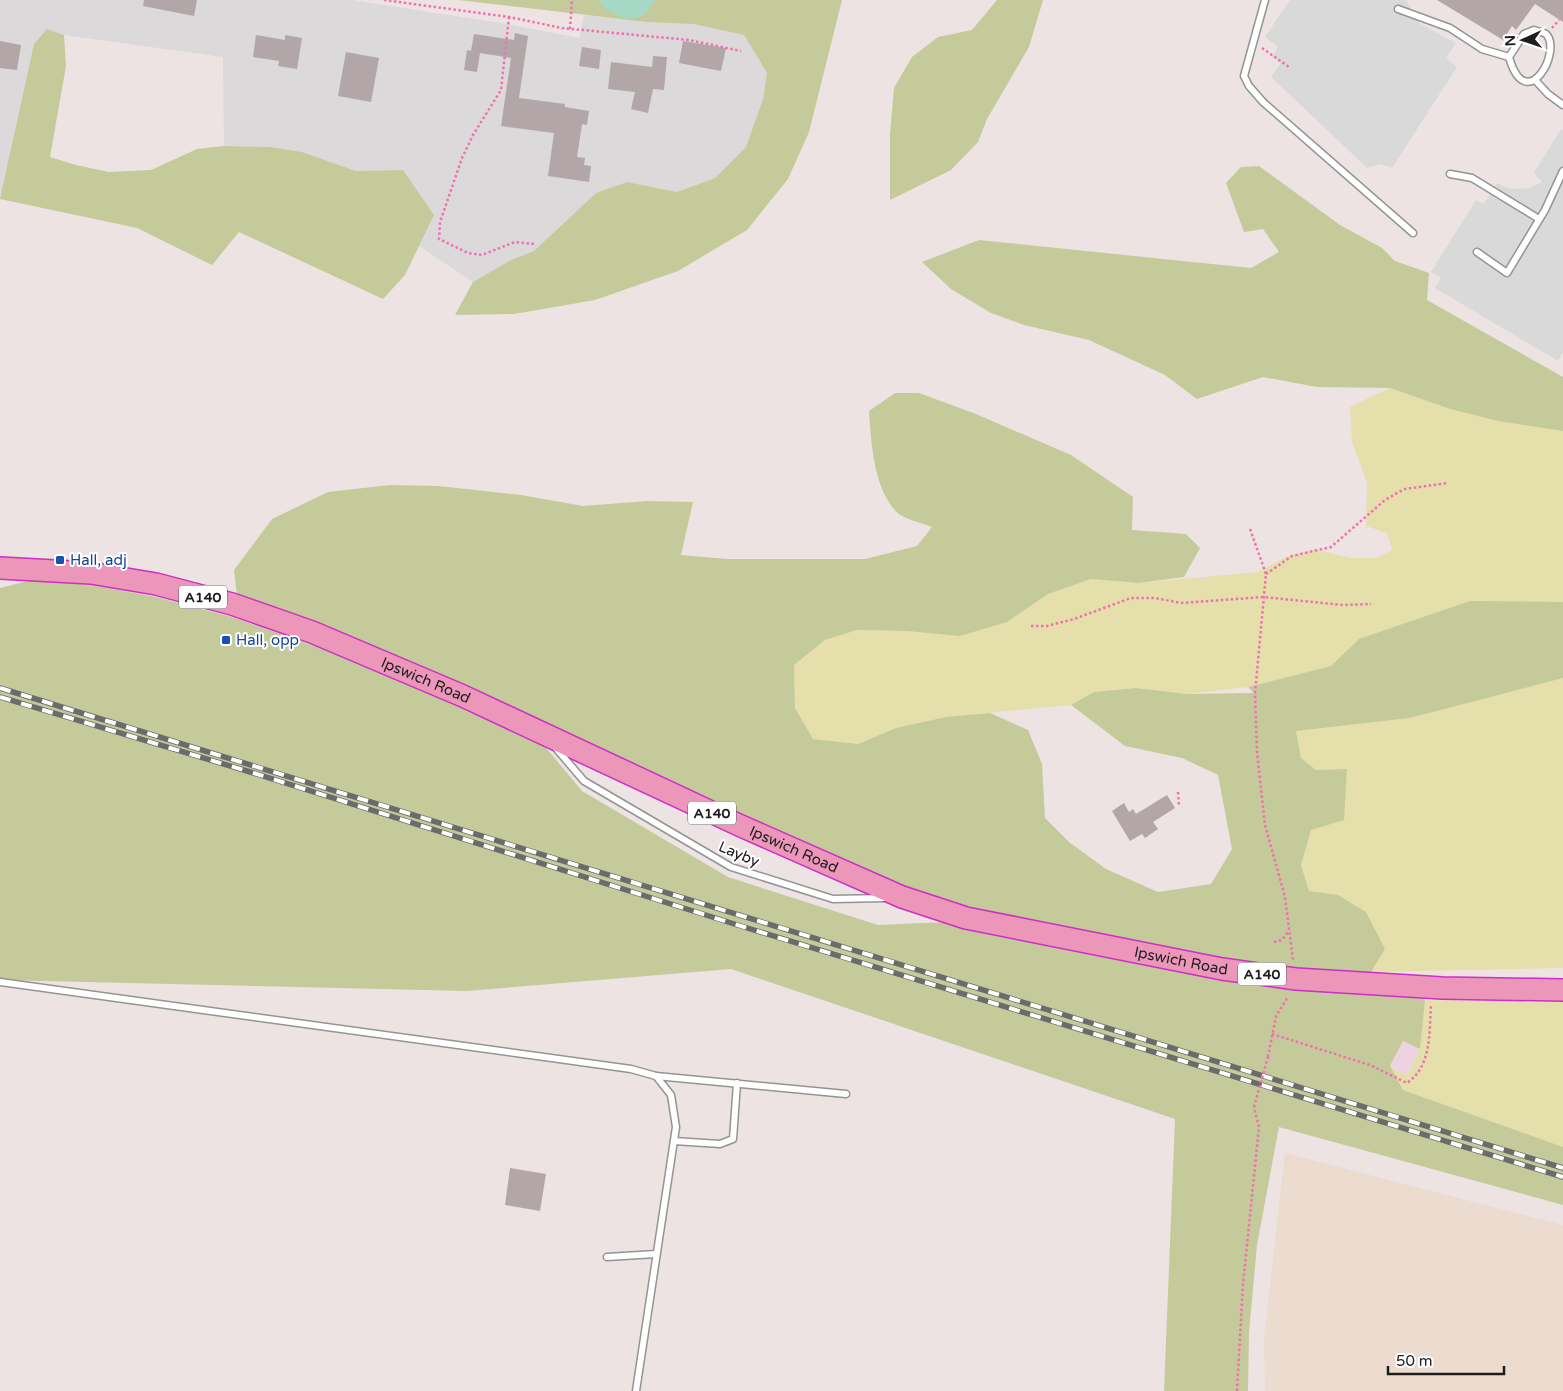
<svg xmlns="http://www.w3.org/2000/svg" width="1563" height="1391" font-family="'Varela Round',sans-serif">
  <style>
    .residential { fill: #dbd9da }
    .commercial { fill: #edd3e2 }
    .farmland { fill: #ebdccf }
    .grass { fill: #e5dfab }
    .forest { fill: #c5ca9a }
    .parking { fill: #d9d9d9 }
    .water { fill: #a5d9c5 }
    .building { fill: #b2a6a8 }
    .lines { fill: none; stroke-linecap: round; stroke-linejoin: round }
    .service-casing { stroke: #949494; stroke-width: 9 }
    .trunk-casing { stroke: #cd2ec5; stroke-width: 24 }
    .path { stroke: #f170b1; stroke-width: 2.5; stroke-dasharray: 2.5 2.5; stroke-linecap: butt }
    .service { stroke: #fff; stroke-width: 6 }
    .trunk { stroke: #ec96ba; stroke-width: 21 }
    .rail-casing { stroke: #6b6b6b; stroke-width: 5.5 }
    .rail { stroke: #fff; stroke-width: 4; stroke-dasharray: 11; stroke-linecap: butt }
    .path-bridge { stroke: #f170b1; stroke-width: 2.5; stroke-dasharray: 2.5 2.5; stroke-linecap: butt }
    .transit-dot { fill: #1a4fb4; stroke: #fff; stroke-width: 2 }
    .labels { text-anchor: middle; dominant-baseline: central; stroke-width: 4; stroke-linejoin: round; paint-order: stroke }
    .shield { fill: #fff; stroke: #616161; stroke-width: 1 }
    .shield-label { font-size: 14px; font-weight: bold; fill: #1d1d1d }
    .transit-label { font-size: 15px; fill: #164399; stroke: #fff; text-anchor: start }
    .street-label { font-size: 15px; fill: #1d1d1d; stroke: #fff }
  </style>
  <rect width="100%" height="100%" fill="#ede3e3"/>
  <polygon class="residential" points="0,0 352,0 501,23 579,38 584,15 693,24 744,35 767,73 763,99 746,147 715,178 677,192 627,182 596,193 534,251 511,260 473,282 419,246 434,215 403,170 356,171 302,152 270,147 224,146 223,57 64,35 47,29 0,199"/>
  <polygon class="commercial" points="1403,1041 1420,1049 1407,1075 1390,1067"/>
  <polygon class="farmland" points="1285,1153 1563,1225 1563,1391 1265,1391 1264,1338"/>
  <g class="grass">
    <polygon points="1390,388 1450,409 1563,431 1563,602 1410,623 1359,639 1331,666 1248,687 1187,694 1136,688 1094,692 1071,705 946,717 896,728 858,744 813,739 795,708 794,665 825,640 857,630 908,631 1007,622 1048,594 1091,579 1139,583 1258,572 1288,556 1315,549 1351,558 1376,558 1392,550 1387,533 1366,526 1367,483 1352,442 1350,407"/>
    <polygon points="1563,678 1563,968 1371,972 1385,949 1338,895 1309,891 1301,865 1311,830 1347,769 1316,770 1301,758 1296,731 1410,718"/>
    <polygon points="1425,1000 1563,1002 1563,1147 1403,1090 1390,1067 1407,1075 1420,1049"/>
  </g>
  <g class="forest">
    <polygon points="458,0 842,0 809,132 788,179 747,230 678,271 595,300 514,314 455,315 473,282 511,260 534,251 596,193 627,182 677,192 715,178 746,147 763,99 767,73 744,35 693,24 647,22"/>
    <polygon points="997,0 1043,0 1029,47 987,119 978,142 951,170 890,200 890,134 894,88 912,57 938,37 972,30"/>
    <polygon points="47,29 64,35 66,66 50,157 76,165 109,172 151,170 197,149 224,146 270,147 302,152 356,171 403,170 434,215 405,275 383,299 239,232 212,265 137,228 0,199 34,44"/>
    <polygon points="1259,166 1340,225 1382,248 1395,261 1429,273 1427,300 1563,377 1563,431 1498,421 1450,409 1390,388 1317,387 1263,377 1197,399 1165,375 1089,340 1024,325 991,313 951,289 922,262 979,240 1251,268 1279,252 1263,229 1244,232 1226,183 1241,167"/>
    <path d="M895,393H919L976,414L1071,455L1133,497L1132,530L1186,534L1200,548L1184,577L1139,583L1091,579L1048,594L1007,622L960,636L908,631L857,630L825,640L794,665L795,708L813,739L858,744L896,728L946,717L990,713L1028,730L1042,764L1045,818L1069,842L1106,869L1158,892L1211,884L1232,849L1218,775L1182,758L1125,746L1071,705L1094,692L1136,688L1187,694L1254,693L1248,687L1331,666L1359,639L1470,601L1563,602V678L1410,718L1296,731L1301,758L1316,770L1347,769L1344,820L1311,830L1301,865L1309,891L1338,895L1366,912L1385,949L1371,972L1301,971L1226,962L949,906L890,882L237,596L234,570L272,519L328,492L390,485L438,486L521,495L583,506L647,501L693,502L681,555L728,559H865L917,546L932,527C923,523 907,520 899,514C874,493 871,442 869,411Z"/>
    <polygon points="36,579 91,585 156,597 232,617 335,653 542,743 582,791 728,877 878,925 948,922 1422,996 1425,1000 1420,1049 1403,1041 1390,1066 1403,1090 1563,1147 1563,1205 1279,1127 1257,1245 1249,1332 1248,1391 1164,1391 1175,1119 731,969 467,991 0,980 0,588"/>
  </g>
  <g class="parking">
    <polygon points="1290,0 1406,0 1420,24 1456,43 1446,58 1457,67 1392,168 1381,164 1367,168 1364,165 1271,77 1281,63 1272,57 1278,47 1265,37"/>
    <polygon points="1561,129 1563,130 1563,352 1558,361 1435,288 1441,278 1431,272 1476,200 1484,204 1497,183 1507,188 1519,189 1530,188 1542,182 1534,173"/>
  </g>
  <path class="water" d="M599,0H656C652,4 648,12 643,15C629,24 606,14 599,0Z"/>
  <g class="building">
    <polygon points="144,0 197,0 194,16 143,6"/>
    <polygon points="1437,0 1563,0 1563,22 1535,4 1516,30 1512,26 1503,40"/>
    <polygon points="515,33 528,36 519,98 565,104 565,107 589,111 587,125 582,124 577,157 585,158 584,165 591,166 589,182 548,176 554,133 501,126 511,58 480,53 477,72 464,70 467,50 471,51 474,34 514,40"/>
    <polygon points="256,35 285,40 285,35 302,38 297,69 278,66 279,61 253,57"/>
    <polygon points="0,41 21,45 17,70 0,68"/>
    <polygon points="683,41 726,48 721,71 679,63"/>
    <polygon points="582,47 601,50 599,69 579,66"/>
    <polygon points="346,52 379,58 371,102 338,96"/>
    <polygon points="653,56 667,57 664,90 653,89 648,113 631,109 635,92 608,89 611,62 652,67"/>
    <polygon points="1167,795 1175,808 1153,822 1158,829 1145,838 1142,834 1130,841 1112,811 1124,803 1129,812 1133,809 1136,814"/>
    <polygon points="510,1168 546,1174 540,1211 505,1205"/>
  </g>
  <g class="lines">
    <defs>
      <g id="service">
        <polyline points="1265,0 1244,76 1249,86 1263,102 1413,233"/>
        <polyline points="1398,9 1450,28 1482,49 1509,57"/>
        <path d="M1534,30C1538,32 1543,32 1546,34C1563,51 1526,117 1509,57L1524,34Z"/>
        <polyline points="1536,81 1548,94 1563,105"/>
        <polyline points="1450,174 1472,178 1539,219"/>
        <polyline points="1477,252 1507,273 1545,210 1563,171"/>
        <polyline points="555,747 584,781 731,867 833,899 886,898"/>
        <polyline points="0,982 631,1069 656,1076 671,1095 676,1127 636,1391"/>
        <polyline points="656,1076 846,1094"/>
        <polyline points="674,1141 720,1144 733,1139 737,1083"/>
        <polyline points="607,1257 656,1254"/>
      </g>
      <g id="trunk">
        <path id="s1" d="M0,568L91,573L156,584L232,604L312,632L463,696L741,826L902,897L966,918L1222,969L1296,979L1442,988L1563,990"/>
      </g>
    </defs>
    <use href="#service" class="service-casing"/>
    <use href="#trunk" class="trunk-casing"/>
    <g class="path">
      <polyline points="384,0 509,17 562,28 689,40 741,51"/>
      <polyline points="509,17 501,90 473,135 462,158 440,222 439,239 468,253 482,255 515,242 535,244"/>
      <polyline points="1552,28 1559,20"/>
      <polyline points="570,29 572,0"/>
      <polyline points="1262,48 1289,67"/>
      <polyline points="1250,529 1266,574 1255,693 1257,752 1265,825 1285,897 1293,960"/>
      <polyline points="1266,574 1292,556 1331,547 1385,500 1397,493 1405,489 1448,483"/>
      <polyline points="1031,626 1047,626 1074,619 1131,598 1155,598 1181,603 1263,597 1343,605 1371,604"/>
      <polyline points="1178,792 1179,806"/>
      <polyline points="1274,942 1282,940 1288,932"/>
      <path d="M1272,1034L1370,1065L1407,1083C1432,1066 1429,1032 1431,1006"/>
      <polyline points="1268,1057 1276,1016 1288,997"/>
      <polyline points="1237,1391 1243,1284 1259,1127 1254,1107"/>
    </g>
    <use href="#service" class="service"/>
    <use href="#trunk" class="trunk"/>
    <defs>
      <g id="rail">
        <polyline points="0,688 1563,1168"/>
        <polyline points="0,697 247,771 744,927 1563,1177"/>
      </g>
    </defs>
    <use href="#rail" class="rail-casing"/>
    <use href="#rail" class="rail"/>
    <polyline class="path-bridge" points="1254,1107 1268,1057"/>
  </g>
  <g class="transit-dot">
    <rect x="55" y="555" width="10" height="10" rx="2.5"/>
    <rect x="221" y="635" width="10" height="10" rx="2.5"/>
  </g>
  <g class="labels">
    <g class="shield">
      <rect x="179" y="585.5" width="48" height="23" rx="4"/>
      <rect x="688" y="801.5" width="48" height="23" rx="4"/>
      <rect x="1238" y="962.5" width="48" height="23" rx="4"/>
    </g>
    <g class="shield-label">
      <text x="203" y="597">A140</text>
      <text x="712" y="813">A140</text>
      <text x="1262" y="974">A140</text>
    </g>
    <g class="transit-label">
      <text x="70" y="560">Hall, adj</text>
      <text x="236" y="640">Hall, opp</text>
    </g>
    <g class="street-label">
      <text stroke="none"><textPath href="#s1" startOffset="444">Ipswich Road</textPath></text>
      <text stroke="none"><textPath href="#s1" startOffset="849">Ipswich Road</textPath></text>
      <text transform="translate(739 854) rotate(23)">Layby</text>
      <text stroke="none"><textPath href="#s1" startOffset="1254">Ipswich Road</textPath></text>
    </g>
  </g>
  <g transform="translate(1523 40) rotate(267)" stroke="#ffffff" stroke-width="4" paint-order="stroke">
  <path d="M0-4L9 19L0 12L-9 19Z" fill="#1d1d1d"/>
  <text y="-8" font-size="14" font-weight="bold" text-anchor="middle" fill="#1d1d1d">N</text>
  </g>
  <path d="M1388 1366v8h116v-8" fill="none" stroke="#1d1d1d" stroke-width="2.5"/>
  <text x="1396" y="1366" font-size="15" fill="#1d1d1d" stroke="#ffffff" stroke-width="4" paint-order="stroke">50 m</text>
</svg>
